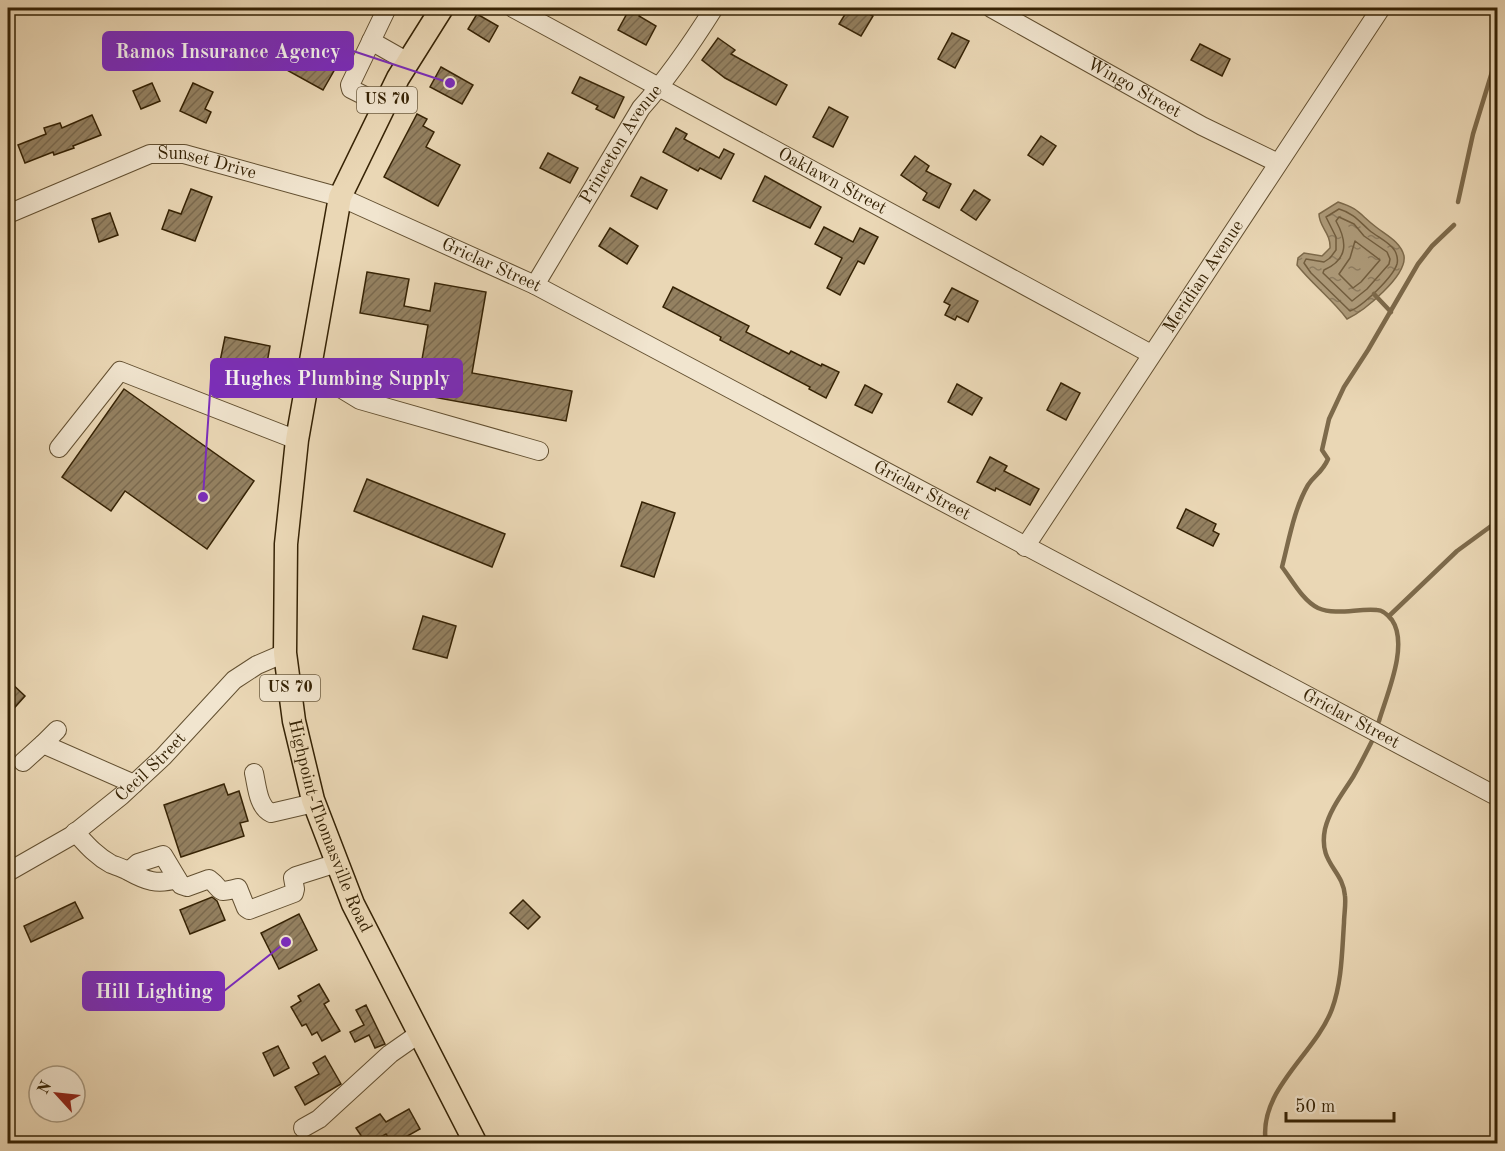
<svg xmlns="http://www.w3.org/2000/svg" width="1505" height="1151" font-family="'Old Standard TT',serif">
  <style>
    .water { fill: url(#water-ripples); stroke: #7d6a4b; stroke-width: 1.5 }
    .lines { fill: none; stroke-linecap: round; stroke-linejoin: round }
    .shore { stroke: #725e3f; stroke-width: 1.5 }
    .stream { stroke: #7d6a4b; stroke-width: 4.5 }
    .building { fill: url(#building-hatch); stroke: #362305; stroke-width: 1.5 }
    .minor-casing { stroke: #635031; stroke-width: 20 }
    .major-casing { stroke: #362305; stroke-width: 25 }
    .minor { stroke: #f1e5cf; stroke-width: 18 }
    .major { stroke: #ead7b5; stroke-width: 22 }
    .labels { text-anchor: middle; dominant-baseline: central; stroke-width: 6; stroke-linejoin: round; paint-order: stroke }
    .shield { fill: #f1e5cf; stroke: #6e5d42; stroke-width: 1.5 }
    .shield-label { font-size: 16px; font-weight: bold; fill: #362305 }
    .street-label { font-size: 18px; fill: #362305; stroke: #f1e5cf }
    .leader { fill: none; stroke: #7b2cbf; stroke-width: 2 }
    .callout-dot { fill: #7b2cbf; stroke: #f1e5cf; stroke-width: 2 }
    .callout { fill: #7b2cbf; stroke: #7b2cbf; stroke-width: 2 }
    .callout-label { font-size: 20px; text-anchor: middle; font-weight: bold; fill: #fff }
  </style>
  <defs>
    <pattern id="water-ripples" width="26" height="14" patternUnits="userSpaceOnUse" patternTransform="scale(1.5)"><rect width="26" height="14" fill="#ad9a79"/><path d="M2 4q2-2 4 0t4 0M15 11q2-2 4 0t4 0" fill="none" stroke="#8e7d61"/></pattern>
    <pattern id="building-hatch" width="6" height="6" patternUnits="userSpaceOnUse" patternTransform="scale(1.5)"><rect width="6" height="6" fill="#948161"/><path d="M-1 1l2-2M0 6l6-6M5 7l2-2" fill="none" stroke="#7a694e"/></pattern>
  </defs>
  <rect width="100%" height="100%" fill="#ead7b5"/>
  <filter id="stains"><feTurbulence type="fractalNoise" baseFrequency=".00333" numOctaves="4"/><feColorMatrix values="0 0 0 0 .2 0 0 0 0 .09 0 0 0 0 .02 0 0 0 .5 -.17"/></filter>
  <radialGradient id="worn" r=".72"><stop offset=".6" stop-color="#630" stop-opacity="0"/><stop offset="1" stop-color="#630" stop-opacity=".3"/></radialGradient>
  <path class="water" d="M1338,202C1360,209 1359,214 1376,227C1386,235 1401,242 1404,256C1407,276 1364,311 1347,319C1332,299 1312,284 1297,265L1298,258L1304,253L1322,256L1330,248C1331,233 1319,227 1319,214Z"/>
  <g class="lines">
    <g class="shore">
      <path d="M1339,209C1353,213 1359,221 1369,230C1377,237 1390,242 1395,251C1397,255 1398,260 1397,264C1393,277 1363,306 1350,311L1311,273L1304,263L1306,259L1324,262L1330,258L1336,250V237L1326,217Z"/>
      <path d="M1339,217L1354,224L1364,236L1387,252L1390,259L1389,264L1367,289L1352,301L1323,273L1324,270C1349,259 1347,241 1336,221Z"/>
      <polygon points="1355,241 1380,260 1361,282 1353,288 1339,274 1350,258"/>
    </g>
    <g class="stream">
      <polyline points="1458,202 1473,134 1496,59"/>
      <polyline points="1374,294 1391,312"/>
      <polyline points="1389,616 1457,551 1498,521"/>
      <path d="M1379,721C1387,694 1409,645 1392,620C1388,615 1383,610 1377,610C1357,608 1337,616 1318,608C1303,601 1292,580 1282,567C1289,540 1294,509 1308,485C1315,474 1322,473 1328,459L1322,450L1329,419L1344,387L1368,350L1418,264L1432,246L1454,225"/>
      <path d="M1266,1144C1257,1090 1315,1055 1332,1009C1342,982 1342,951 1344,923C1344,915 1346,905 1345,896C1343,869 1318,864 1325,829C1330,809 1343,793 1353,777C1360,765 1366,753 1372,741"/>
    </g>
  </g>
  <g class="building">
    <polygon points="630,8 643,8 639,16 656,26 646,45 618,30"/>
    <polygon points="849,8 858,8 873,16 861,36 839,24"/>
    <polygon points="477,14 498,26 489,42 468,29"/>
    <polygon points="952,33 969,41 955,68 938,59"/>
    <polygon points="277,36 335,69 323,90 265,58"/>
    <polygon points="718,38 735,50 731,54 787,85 776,105 725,78 702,60"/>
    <polygon points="1200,44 1230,59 1222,76 1191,60"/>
    <polygon points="441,67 473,85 462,104 430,87"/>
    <polygon points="580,77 624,97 614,118 596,109 598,106 572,93"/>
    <polygon points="152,83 160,101 141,109 133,91"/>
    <polygon points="193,83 213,92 205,109 211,112 206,123 180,111"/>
    <polygon points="829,107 848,117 833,147 813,137"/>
    <polygon points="417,114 427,119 423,126 434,132 426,147 460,165 438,206 384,177"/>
    <polygon points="92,115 101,135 73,146 74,148 54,155 53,152 25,163 18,145 46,134 44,128 60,123 62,128"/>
    <polygon points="676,128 687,134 684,139 719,158 724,149 734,154 721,179 700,168 698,171 663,152"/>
    <polygon points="1041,136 1056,146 1043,165 1028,155"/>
    <polygon points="548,153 578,168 570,183 540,168"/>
    <polygon points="915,156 929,166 926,171 951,184 939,208 923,200 927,193 901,175"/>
    <polygon points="765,176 821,207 810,228 753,201"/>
    <polygon points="641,177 667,190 657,209 631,196"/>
    <polygon points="191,189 212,197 195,241 162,229 169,210 181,214"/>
    <polygon points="974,190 990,200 976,220 961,210"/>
    <polygon points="110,213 118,235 99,242 92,219"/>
    <polygon points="824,227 853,242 860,228 878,237 864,264 858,261 840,295 827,288 842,258 815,244"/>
    <polygon points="610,228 638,246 627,264 599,246"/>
    <polygon points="367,272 409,279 404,306 430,311 435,283 486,292 472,373 572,391 566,421 416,394 428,325 360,313"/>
    <polygon points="673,287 749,326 746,332 789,354 791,351 821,366 822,364 839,372 826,398 809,389 810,387 720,340 721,337 663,307"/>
    <polygon points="952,288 978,301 968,322 957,316 955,320 945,315 950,305 944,302"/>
    <polygon points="225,337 270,346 264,380 218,371"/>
    <polygon points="1061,383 1080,393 1066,420 1047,410"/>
    <polygon points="957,384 982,398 972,415 948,402"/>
    <polygon points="865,385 882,394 872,413 855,405"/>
    <polygon points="124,389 254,481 207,549 125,491 111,511 62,477"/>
    <polygon points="990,457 1007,466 1004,471 1039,489 1030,505 996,488 995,491 977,482"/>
    <polygon points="367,479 505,534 492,567 354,511"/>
    <polygon points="642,502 675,513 654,577 621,566"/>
    <polygon points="1186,509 1216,524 1213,531 1219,534 1213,546 1177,528"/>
    <polygon points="423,616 456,626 447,658 413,649"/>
    <polygon points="8,680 25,696 8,715"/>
    <polygon points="224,784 228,795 239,791 248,821 240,823 244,836 181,857 164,805"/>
    <polygon points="212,897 217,901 225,920 190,934 180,910"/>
    <polygon points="523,900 540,917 528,929 510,913"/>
    <polygon points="75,902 83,918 31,942 24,926"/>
    <polygon points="299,914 317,950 279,969 261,933"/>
    <polygon points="319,984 329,1001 324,1004 340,1031 322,1041 317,1032 312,1035 306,1024 302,1026 291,1007 301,1001 298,996"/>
    <polygon points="366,1005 385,1044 375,1048 369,1035 355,1042 350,1032 364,1025 356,1010"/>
    <polygon points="278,1046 289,1068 274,1076 263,1053"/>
    <polygon points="325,1056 341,1084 305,1105 295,1087 319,1074 313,1063"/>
    <polygon points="409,1109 420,1129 395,1143 392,1143 386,1134 370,1143 366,1143 356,1128 380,1114 386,1122"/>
  </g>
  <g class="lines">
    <defs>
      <g id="minor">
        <path id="s1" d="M513,8L1151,354"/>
        <path id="s2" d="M991,8L1202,126L1278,163"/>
        <polyline points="371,41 408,62"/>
        <polyline points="385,106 351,89 350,85 387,8"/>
        <path id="s3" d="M8,214L150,154H184L340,197L535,285L1498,797"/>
        <path id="s4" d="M535,285L641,108C669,77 692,43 714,8"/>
        <polyline points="309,369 360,400 539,451"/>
        <polyline points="59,448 120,371 297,440"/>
        <path id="s5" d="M1025,547L1381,8"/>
        <polyline points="43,744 57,730"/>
        <polyline points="23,762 43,744 134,784"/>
        <path d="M254,773C257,786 258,807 271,813L314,803"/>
        <path d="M75,832C86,844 96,856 111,864C116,866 123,868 128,871C146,881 157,885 177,879"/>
        <path d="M129,871L138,863L163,855L181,885L187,887L209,879C225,891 214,894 238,888L246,908L249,910L294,893L295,889L293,878L296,876L337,863"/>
        <path id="s6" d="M8,872L71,836L121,796L163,757L234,680L257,665L285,653"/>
        <polyline points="303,1128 319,1119 390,1054 420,1033"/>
      </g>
      <g id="major">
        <path id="s7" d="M442,8L398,78L340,197L297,440L286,544L285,653L294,721L313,800L353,904L476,1144"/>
      </g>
    </defs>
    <use href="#minor" class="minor-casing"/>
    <use href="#major" class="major-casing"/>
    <use href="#minor" class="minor"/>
    <use href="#major" class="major"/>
  </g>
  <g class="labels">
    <g class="shield">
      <rect x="357" y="87" width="60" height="26" rx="4.5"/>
      <rect x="260" y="675" width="60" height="26" rx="4.5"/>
    </g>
    <g class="shield-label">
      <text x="387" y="100">US 70</text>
      <text x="290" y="688">US 70</text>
    </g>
    <g class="street-label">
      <text stroke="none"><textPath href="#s2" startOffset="164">Wingo Street</textPath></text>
      <text stroke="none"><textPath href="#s4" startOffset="165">Princeton Avenue</textPath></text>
      <text stroke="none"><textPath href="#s3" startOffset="212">Sunset Drive</textPath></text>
      <text stroke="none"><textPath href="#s1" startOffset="363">Oaklawn Street</textPath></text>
      <text stroke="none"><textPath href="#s3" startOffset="516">Griclar Street</textPath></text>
      <text stroke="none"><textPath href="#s5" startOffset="324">Meridian Avenue</textPath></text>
      <text stroke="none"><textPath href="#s3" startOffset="1002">Griclar Street</textPath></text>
      <text stroke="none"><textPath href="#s3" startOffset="1488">Griclar Street</textPath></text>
      <text stroke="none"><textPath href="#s6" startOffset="178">Cecil Street</textPath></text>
      <text stroke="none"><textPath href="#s7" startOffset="855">Highpoint-Thomasville Road</textPath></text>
    </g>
  </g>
  <path class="leader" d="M450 83L353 51M203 497L211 378M286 942L224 991"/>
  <g class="callout-dot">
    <circle cx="450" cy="83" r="6"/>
    <circle cx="203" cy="497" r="6"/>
    <circle cx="286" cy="942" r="6"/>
  </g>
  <g class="callout">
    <rect x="103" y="32" width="250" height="38" rx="6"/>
    <rect x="211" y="359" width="251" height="38" rx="6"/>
    <rect x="83" y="972" width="141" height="38" rx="6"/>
  </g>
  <g class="callout-label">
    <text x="228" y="58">Ramos Insurance Agency</text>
    <text x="337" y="385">Hughes Plumbing Supply</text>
    <text x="154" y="998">Hill Lighting</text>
  </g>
  <rect width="1505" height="1151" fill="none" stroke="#ead7b5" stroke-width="30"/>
  <rect x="9" y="9" width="1487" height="1133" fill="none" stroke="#362305" stroke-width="3"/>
  <rect x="15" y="15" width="1475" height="1121" fill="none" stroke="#362305" stroke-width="1.5"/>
  <g transform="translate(57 1094) rotate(297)"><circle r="28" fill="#f1e5cf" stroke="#a6977e" stroke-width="1.5"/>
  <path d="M0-4.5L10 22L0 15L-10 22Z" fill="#8f2418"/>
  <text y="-9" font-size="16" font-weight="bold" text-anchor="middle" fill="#362305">N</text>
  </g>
  <path d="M1286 1112v9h108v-9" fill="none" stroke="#362305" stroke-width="3"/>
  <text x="1295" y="1112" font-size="18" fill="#362305" stroke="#f1e5cf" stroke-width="4.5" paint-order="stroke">50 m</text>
  <rect width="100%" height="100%" filter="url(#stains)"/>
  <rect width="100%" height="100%" fill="url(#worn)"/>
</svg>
